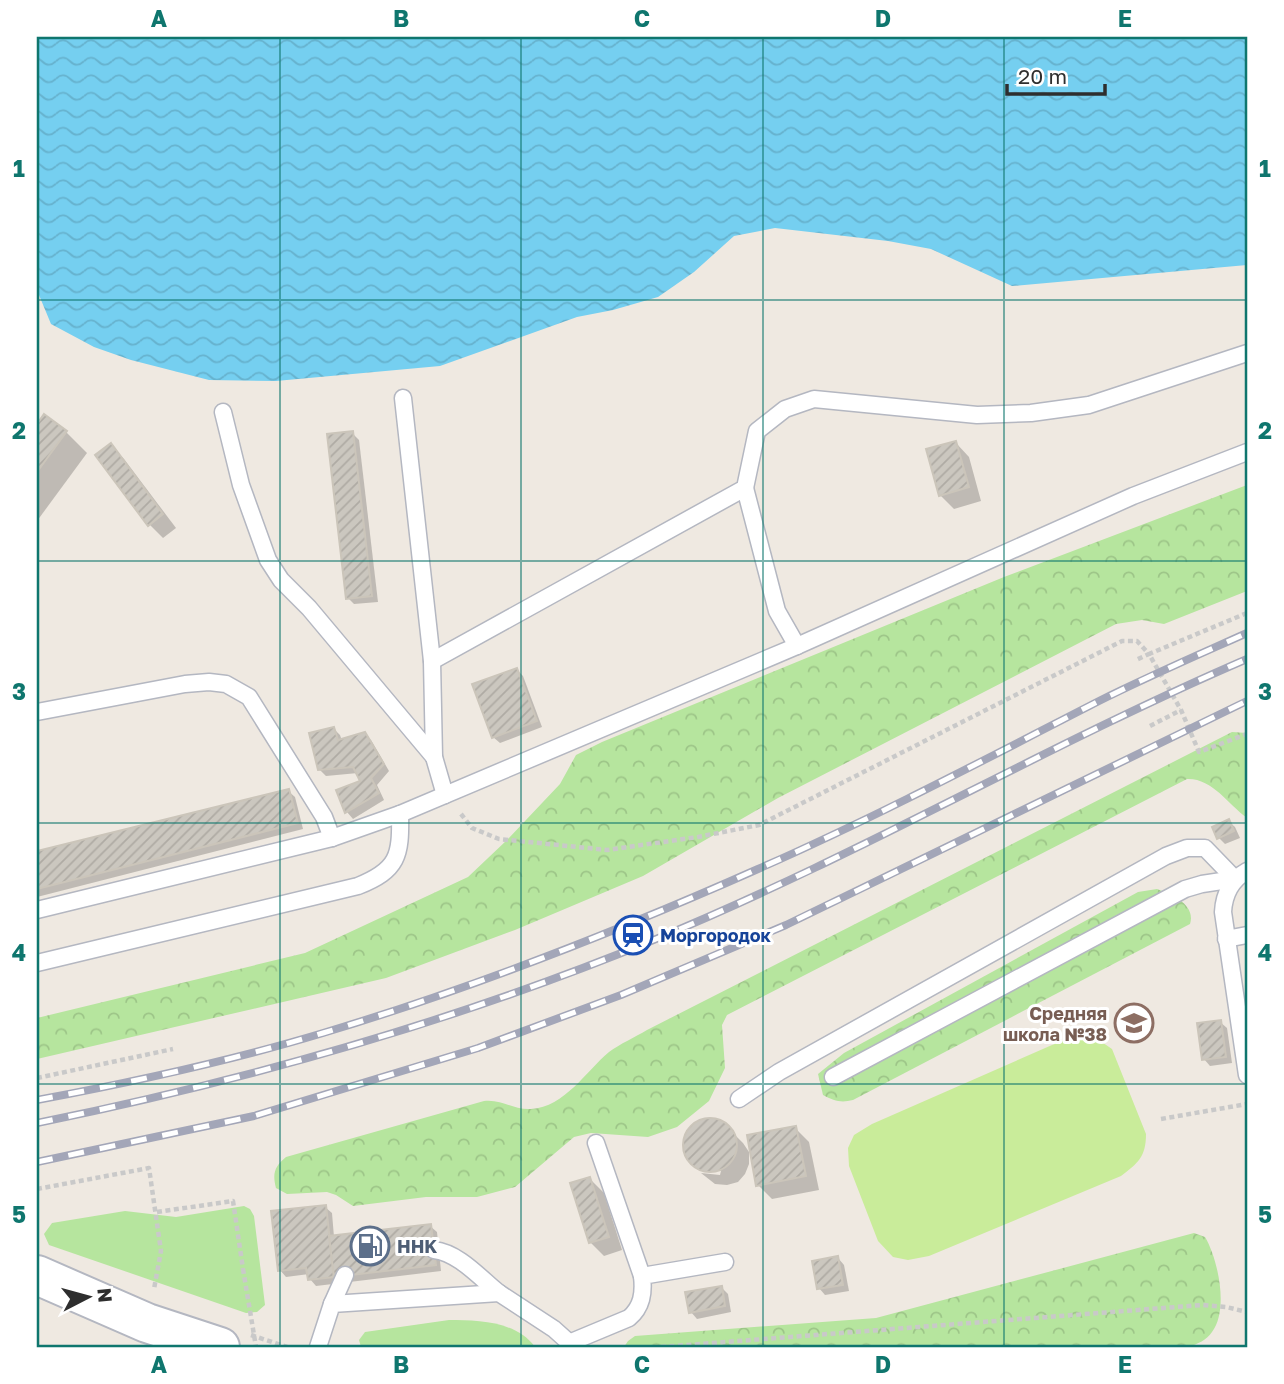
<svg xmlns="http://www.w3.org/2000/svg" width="1284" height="1384" font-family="'Golos Text',sans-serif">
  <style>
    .grass { fill: #b6e59e }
    .forest { fill: url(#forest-crowns) }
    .pitch { fill: #c9ec9a }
    .water { fill: url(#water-waves) }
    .shadow { fill: #0003 }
    .building { fill: url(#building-hatch); stroke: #cbc5ba; stroke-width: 2 }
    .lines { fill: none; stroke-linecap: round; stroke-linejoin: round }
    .lane-casing { stroke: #b4b7c1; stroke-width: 19 }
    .secondary-casing { stroke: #b4b7c1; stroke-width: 42 }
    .path { stroke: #c9c9c9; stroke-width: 4.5; stroke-dasharray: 5 3.5; stroke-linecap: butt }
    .lane { stroke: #fff; stroke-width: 16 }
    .secondary { stroke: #fff; stroke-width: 38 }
    .rail-casing { stroke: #a3a6b8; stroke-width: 8 }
    .rail { stroke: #fff; stroke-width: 5; stroke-dasharray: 16; stroke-linecap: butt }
    .path-bridge { stroke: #c9c9c9; stroke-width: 4.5; stroke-dasharray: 5 3.5; stroke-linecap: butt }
    .grid { fill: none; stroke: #0f766e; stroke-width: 2; stroke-opacity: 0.55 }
    .labels { text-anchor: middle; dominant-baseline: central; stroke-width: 6; stroke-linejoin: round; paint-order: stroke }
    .transit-label { font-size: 18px; font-weight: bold; fill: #164399; stroke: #fff; text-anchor: start }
    .education-label { font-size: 18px; font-weight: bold; fill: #785e54; stroke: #fff; text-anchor: end }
    .service-label { font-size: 18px; font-weight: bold; fill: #4e5e75; stroke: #fff; text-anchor: start }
    .neatline { fill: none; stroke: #0f766e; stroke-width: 2.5 }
    .grid-label { font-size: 23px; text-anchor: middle; font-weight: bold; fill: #0f766e }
  </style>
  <defs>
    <pattern id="forest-crowns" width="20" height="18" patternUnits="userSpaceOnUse" patternTransform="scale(1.75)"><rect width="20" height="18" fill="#b6e59e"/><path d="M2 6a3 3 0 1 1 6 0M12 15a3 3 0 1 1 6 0" fill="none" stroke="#9dc588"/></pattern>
    <pattern id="water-waves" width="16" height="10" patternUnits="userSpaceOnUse" patternTransform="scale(1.75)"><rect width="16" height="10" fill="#75cff0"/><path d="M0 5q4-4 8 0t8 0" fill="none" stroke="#66b2ce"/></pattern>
    <pattern id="building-hatch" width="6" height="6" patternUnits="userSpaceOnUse" patternTransform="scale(1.75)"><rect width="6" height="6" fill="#cbc7bf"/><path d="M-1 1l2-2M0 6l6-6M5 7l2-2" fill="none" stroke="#afaba4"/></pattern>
  </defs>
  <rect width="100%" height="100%" fill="#efe9e1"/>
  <g class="grass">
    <polygon points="244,1206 250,1209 254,1216 265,1305 257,1312 246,1313 49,1245 44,1234 52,1223 125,1211 176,1217"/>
    <path d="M449,1320C478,1320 516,1321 535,1347H361L359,1340L365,1332Z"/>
  </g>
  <g class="forest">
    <polygon points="1247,485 1247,591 1164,624 1142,620 1116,624 778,798 643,876 515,930 386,978 37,1059 37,1018 305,953 468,877 507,840 560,784 576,755 602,742 1004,577"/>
    <path d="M1232,732L1247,733V818C1228,804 1212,778 1187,779L727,1015L722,1025L725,1068L709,1101L677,1127L648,1137L591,1133L574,1137L515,1187L477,1197H426L353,1206L336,1195L327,1192L287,1194L276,1188C272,1173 275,1166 286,1157L484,1101C502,1099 513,1110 531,1109C565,1107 586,1071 609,1052C620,1044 635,1037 647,1030Z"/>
    <path d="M1157,889C1172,894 1196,905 1190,924L853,1100C841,1103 834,1101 823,1095L818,1074L844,1053L1138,892Z"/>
    <path d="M1194,1233L1205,1237C1218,1259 1229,1310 1212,1332C1207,1340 1197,1344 1189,1347H624L628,1341L635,1336L876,1318Z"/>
  </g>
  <path class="pitch" d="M1093,1036L1112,1049L1146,1134C1146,1157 1138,1163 1121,1176L929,1256L908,1260L893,1257L878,1241L849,1166L848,1148L854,1135L872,1124L1052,1045L1074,1037Z"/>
  <polygon class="water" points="37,37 1247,37 1247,265 1012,286 931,249 888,241 775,228 734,236 694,272 658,297 613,310 577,317 440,366 276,381 209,380 131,360 94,347 51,324 39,295 37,295"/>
  <g class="shadow">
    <polygon points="45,416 66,432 87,453 37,521 37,427"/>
    <polygon points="352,433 359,440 378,602 354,604 348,598"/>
    <polygon points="956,443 969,457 981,501 954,509 940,495"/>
    <polygon points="111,445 124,459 176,528 163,538 149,524"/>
    <polygon points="517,670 523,676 542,727 500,743 493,737"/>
    <polygon points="334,729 340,735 342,741 364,734 371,740 389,771 377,785 384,800 353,819 347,812 338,791 362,782 358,773 326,776 319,769"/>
    <polygon points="288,791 295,797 303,829 37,897 37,853"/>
    <polygon points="1228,821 1235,827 1240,838 1225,844 1219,838"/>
    <polygon points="1220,1022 1227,1028 1232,1063 1210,1066 1204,1059"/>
    <polygon points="708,1120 719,1121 728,1128 743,1143 749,1152 749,1164 745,1174 738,1182 727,1185 715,1184 701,1173 720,1175 721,1171 698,1170 685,1153 685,1141 689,1131 697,1123"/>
    <polygon points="795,1128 809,1142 819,1190 772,1199 758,1185"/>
    <polygon points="590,1179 604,1193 622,1250 604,1256 590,1242"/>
    <polygon points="325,1207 332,1213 334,1237 430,1226 437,1232 441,1271 316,1286 310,1279 309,1274 286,1277 280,1270"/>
    <polygon points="838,1258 844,1265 849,1291 825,1295 819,1288"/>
    <polygon points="722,1288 728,1294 731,1312 697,1319 691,1312"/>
  </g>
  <g class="building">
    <polygon points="44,414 67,431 37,472 37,424"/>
    <polygon points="353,431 372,596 346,599 327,434"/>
    <polygon points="956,441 969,487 939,496 926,449"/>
    <polygon points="111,443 163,514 148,526 95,455"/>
    <polygon points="517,668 537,721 492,738 472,684"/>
    <polygon points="334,727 338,740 365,732 384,764 371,778 379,793 345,813 336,790 360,781 353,767 318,770 309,733"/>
    <polygon points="289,789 298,823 37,889 37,851"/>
    <polygon points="1229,819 1234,831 1217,839 1212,827"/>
    <polygon points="1221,1020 1226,1057 1202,1060 1197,1023"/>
    <circle cx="710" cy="1145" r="27"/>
    <polygon points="796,1126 806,1176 756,1186 747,1135"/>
    <polygon points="590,1177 609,1237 589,1243 570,1183"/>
    <polygon points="326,1205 334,1277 308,1280 306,1268 278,1271 271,1211"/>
    <polygon points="431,1224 436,1265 334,1277 329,1236"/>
    <polygon points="838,1256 843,1285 817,1289 812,1261"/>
    <polygon points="722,1286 725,1306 689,1313 685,1292"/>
  </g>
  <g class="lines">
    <defs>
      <g id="lane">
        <polyline points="403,398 432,661 434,757 445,795"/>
        <polyline points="223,412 241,485 268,560 281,580 309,608 434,757"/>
        <polyline points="745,488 777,611 797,646"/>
        <polyline points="432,661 745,488 757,431 785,409 814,399 977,415 1031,413 1089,405 1247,353"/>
        <polyline points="37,712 185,684 209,682 226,684 249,697 324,817 332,838"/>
        <path d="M1247,871C1231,880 1224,894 1223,912L1247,1075"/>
        <polyline points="37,910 332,838 400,814 797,646 1133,496 1247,452"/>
        <polyline points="1226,939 1247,935"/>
        <path d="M37,963L358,886C398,870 401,856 400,814"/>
        <polyline points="833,1077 1185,889 1202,884 1235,879"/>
        <polyline points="739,1099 779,1072 1166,856 1187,848 1205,848 1235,879"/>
        <polyline points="596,1143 642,1276"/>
        <path d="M434,1250C459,1253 480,1278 499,1293"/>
        <polyline points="332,1304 345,1275"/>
        <path d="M569,1343L629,1318C642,1307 644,1293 642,1276L725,1262"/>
        <polyline points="318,1347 332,1304 499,1293 554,1329 574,1347"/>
      </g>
      <polyline id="secondary" points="37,1275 147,1323 220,1347"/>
    </defs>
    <use href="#lane" class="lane-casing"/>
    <use href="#secondary" class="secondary-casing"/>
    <g class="path">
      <polyline points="1247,613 1149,654 1181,710 1199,752 1247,734"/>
      <polyline points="1150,726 1181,710"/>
      <polyline points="461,814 472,828 499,839 607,850 698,837 759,825 1122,641 1137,641 1149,654 1136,660"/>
      <polyline points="37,1078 173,1049"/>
      <polyline points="1161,1119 1247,1104"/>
      <polyline points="37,1189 149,1168 161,1251 154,1289"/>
      <polyline points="157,1212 233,1201 243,1269"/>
      <polyline points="251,1335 287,1347"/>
      <polyline points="661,1347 1202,1305 1226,1307 1247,1312"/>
    </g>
    <use href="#lane" class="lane"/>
    <use href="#secondary" class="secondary"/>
    <defs>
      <g id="rail">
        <path d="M37,1100C133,1082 230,1061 323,1033C470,989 618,931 758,869C874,818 986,759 1099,701C1147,677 1198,655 1247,633"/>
        <path d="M37,1123C248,1080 457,1021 656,939C858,856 1047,745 1247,659"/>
        <polyline points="37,1162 254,1116 478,1048 621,995 786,925 1247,701"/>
      </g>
    </defs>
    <use href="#rail" class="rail-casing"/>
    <use href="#rail" class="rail"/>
    <polyline class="path-bridge" points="243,1269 256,1347"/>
  </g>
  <path class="grid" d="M280,37V1347M521,37V1347M763,37V1347M1004,37V1347M37,300H1247M37,561H1247M37,823H1247M37,1084H1247"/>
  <defs>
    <symbol id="station-ring" viewBox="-11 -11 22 22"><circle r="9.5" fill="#fff" stroke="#1a4fb4" stroke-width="1.5"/><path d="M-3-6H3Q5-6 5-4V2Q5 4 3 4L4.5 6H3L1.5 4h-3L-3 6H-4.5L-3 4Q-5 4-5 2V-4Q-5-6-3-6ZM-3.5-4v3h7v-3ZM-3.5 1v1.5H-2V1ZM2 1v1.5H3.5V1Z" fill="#1a4fb4"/></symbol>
    <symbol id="school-ring" viewBox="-11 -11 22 22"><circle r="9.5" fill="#fff" stroke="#8d6e63" stroke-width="1.5"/><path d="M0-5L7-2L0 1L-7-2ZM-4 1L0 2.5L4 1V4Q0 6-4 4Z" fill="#8d6e63"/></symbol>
    <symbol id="fuel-ring" viewBox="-11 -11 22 22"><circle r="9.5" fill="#fff" stroke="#5c6f8a" stroke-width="1.5"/><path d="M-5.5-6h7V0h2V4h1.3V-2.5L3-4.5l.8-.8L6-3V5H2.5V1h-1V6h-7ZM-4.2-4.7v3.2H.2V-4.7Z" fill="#5c6f8a"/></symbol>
  </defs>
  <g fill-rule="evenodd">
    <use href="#station-ring" x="611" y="913" width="44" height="44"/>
    <use href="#school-ring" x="1112" y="1001" width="44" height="44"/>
    <use href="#fuel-ring" x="348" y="1224" width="44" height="44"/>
  </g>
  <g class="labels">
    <g class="transit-label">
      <text x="660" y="935">Моргородок</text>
    </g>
    <g class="education-label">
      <text x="1107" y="1013">Средняя<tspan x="1107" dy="21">школа №38</tspan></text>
    </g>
    <g class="service-label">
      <text x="397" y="1246">HHK</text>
    </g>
  </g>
  <rect width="1284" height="1384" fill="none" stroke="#ffffff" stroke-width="77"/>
  <g transform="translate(88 1297) rotate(84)" stroke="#ffffff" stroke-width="5" paint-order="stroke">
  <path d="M0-5L12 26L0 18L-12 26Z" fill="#2e2e2e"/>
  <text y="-10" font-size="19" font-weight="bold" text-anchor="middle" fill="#2e2e2e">N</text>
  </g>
  <path d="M1007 84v10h98v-10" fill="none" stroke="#2e2e2e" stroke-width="3.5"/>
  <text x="1018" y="84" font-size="21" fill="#2e2e2e" stroke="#ffffff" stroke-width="5" paint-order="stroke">20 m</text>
  <rect x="38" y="38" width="1208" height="1308" class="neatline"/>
  <g class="grid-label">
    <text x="159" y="27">A</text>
    <text x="401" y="27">B</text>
    <text x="642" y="27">C</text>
    <text x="883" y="27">D</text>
    <text x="1125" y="27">E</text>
    <text x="19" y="177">1</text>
    <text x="1265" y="177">1</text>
    <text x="19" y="439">2</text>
    <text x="1265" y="439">2</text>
    <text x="19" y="700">3</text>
    <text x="1265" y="700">3</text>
    <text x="19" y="961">4</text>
    <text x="1265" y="961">4</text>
    <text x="19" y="1223">5</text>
    <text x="1265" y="1223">5</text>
    <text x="159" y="1373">A</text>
    <text x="401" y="1373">B</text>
    <text x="642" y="1373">C</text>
    <text x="883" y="1373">D</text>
    <text x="1125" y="1373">E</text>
  </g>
</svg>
